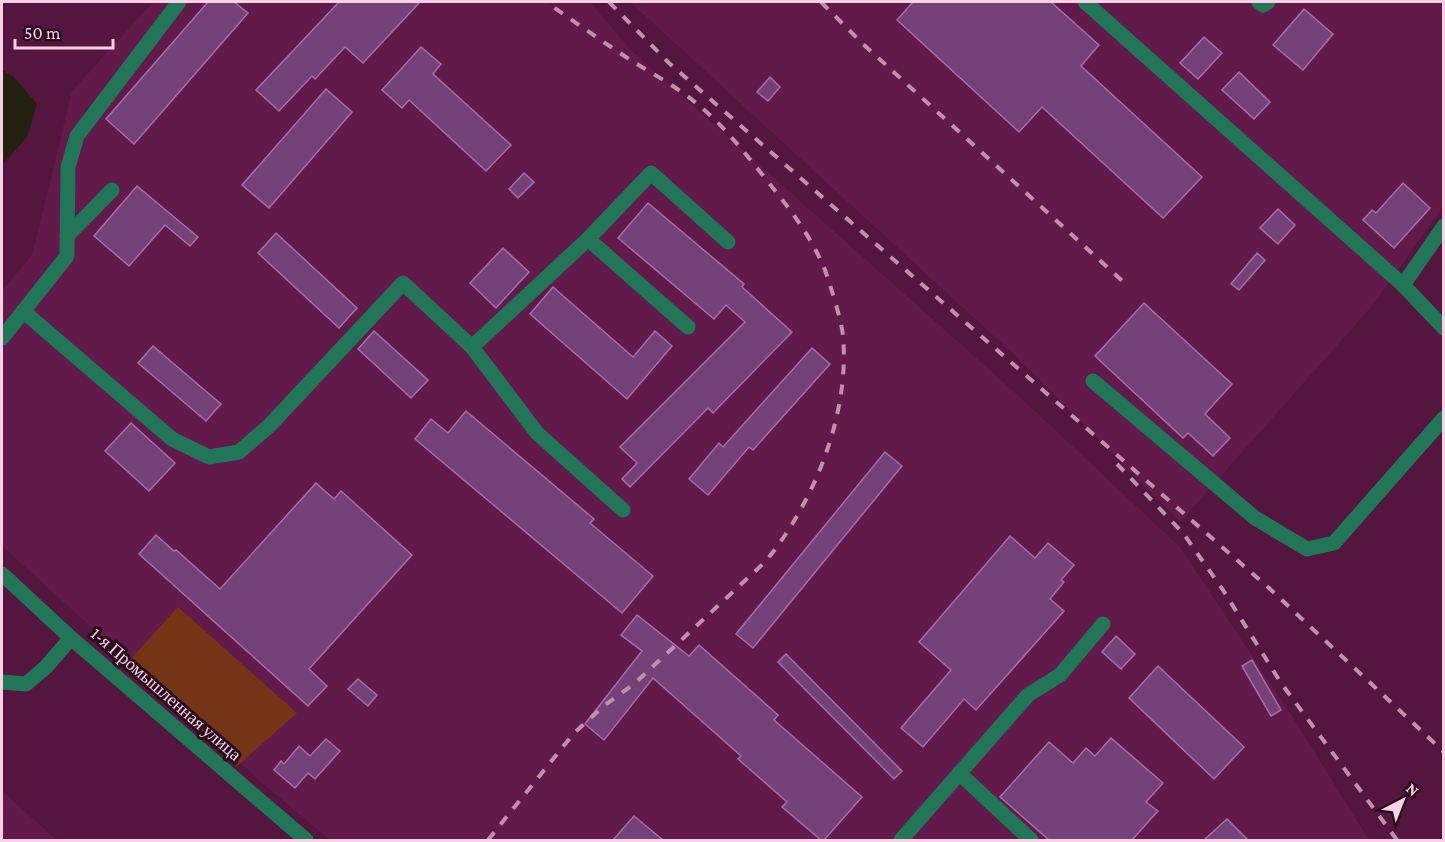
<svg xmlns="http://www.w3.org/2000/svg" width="1445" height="842" font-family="'Crimson Pro',serif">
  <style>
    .built { fill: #611a49 }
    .green { fill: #743517 }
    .water { fill: #22200f }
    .building { fill: #744179; stroke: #a56fa9; stroke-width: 1.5 }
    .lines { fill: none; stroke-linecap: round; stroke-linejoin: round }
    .minor { stroke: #207656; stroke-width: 15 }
    .rail { stroke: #c090ad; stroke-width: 4; stroke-dasharray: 10 10; stroke-linecap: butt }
    .labels { text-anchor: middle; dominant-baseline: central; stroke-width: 6; stroke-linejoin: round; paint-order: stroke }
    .street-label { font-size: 18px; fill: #f9d1e7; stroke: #2a0e20 }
  </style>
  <rect width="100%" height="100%" fill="#54153f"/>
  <g class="built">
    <polygon points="153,2 590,2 632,51 1021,398 1180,547 1294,719 1369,840 330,840 261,782 2,546 2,290 32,255 72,91"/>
    <polygon points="630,2 1443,2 1443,207 1372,306 1180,522 1022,362"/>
    <polygon points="2,791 57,840 2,840"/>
  </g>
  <polygon class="green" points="178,607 297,713 237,766 127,663"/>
  <polygon class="water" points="2,70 14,77 37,104 27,137 2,165"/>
  <g class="building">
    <polygon points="208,2 234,2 248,13 134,144 106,119"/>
    <polygon points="339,2 420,2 363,63 345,47 315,79 312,76 279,111 256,90"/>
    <polygon points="913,2 1051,2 1099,45 1081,66 1202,177 1163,218 1042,107 1019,132 897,20"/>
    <polygon points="1304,9 1333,34 1303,70 1273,45"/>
    <polygon points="1204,37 1222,53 1198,79 1180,63"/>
    <polygon points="421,47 441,64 433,74 511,145 486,171 409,100 402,108 382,90"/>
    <polygon points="1239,72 1270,102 1254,119 1222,90"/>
    <polygon points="770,77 780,87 768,101 757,92"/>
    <polygon points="326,89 352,112 269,208 242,185"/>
    <polygon points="524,173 534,182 518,198 509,189"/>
    <polygon points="1403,183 1430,208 1394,248 1363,220 1372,210 1376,213"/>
    <polygon points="137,186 198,237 190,246 165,225 129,266 94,236"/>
    <polygon points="648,203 744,284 742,287 792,332 713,413 708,408 630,487 622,479 637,463 620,447 745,322 726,305 714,319 618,238"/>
    <polygon points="1278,209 1295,225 1278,244 1260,228"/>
    <polygon points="276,233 357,308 339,328 258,253"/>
    <polygon points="503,248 529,272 496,308 470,283"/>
    <polygon points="1257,253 1265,260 1239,290 1231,284"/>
    <polygon points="553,287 633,357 655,331 672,346 627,399 530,314"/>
    <polygon points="1144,303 1232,384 1205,414 1230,438 1213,456 1188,433 1183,438 1095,356"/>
    <polygon points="374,331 428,380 411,398 358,349"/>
    <polygon points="153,346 221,404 206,421 138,363"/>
    <polygon points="812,348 830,364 753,450 749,447 708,495 689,479 719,443 723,447"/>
    <polygon points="466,411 594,519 590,523 653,576 622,613 415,439 431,419 448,433"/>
    <polygon points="131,423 175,463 149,491 105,451"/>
    <polygon points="885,452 902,466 753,648 736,634"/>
    <polygon points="316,483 334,499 341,491 412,555 309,669 327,686 308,706 139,554 156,535 174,551 176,550 220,589"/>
    <polygon points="1010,536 1035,558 1048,543 1074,565 1061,580 1064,582 1050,599 1064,611 976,710 964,699 923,747 901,728 951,670 919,642"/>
    <polygon points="637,615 689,656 699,645 778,715 774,720 862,797 824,840 821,840 782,807 787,802 738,759 741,756 653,678 604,740 585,724 642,651 621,635"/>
    <polygon points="1116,636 1135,654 1121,669 1102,652"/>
    <polygon points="786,654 902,771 894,779 778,662"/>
    <polygon points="1252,660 1281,710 1271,716 1242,666"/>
    <polygon points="1158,666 1244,747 1214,779 1129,698"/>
    <polygon points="358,679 377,695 368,706 348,689"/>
    <polygon points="1111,738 1163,783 1146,802 1158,811 1132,840 1049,840 1000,797 1049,742 1073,763 1086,748 1095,756"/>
    <polygon points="326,739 340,751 315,779 308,773 295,788 274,770 281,761 284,764 299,746 310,756"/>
    <polygon points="634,816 663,840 613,840"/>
    <polygon points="1227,819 1248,840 1204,840"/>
  </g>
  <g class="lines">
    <g class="minor">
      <polyline points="1085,2 1403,285 1444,328"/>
      <polyline points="1259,2 1263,5 1268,2"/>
      <polyline points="67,236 112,190"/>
      <polyline points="588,239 651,173 728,242"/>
      <polyline points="1403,285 1444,226"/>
      <polyline points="23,311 172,439 209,457 239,452 269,426 403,283 472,347 537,433 623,510"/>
      <polyline points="2,338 67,256 68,167 77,136 179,2"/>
      <polyline points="472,347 588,239 688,327"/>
      <polyline points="1093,381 1255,518 1307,549 1334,543 1444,418"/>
      <polyline points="2,574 71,638 306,840"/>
      <polyline points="2,682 26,684 46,667 71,638"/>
      <polyline points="959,773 1031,840"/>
      <polyline points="901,840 1028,695 1060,675 1103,624"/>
    </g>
    <g class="rail">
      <polyline points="609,2 669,63 1269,588 1444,752"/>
      <polyline points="821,2 863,44 1129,287"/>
      <polyline points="1117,464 1183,533 1223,590 1281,683 1397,840"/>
      <path d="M488,840L574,733L605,705L634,684L765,562C814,503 850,414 843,336C842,322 830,284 825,270C810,233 785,203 761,173C741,148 721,123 696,103C677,87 653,74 632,61C603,42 575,22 546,2"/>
    </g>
  </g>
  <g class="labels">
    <g class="street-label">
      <text transform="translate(166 694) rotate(41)">1-я Промышленная улица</text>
    </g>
  </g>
  <rect width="1445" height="842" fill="none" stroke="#f9d1e7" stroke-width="6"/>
  <g transform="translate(1403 800) rotate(42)" stroke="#2a0e20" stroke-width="4.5" paint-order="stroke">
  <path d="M0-4.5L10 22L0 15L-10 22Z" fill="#f9d1e7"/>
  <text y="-9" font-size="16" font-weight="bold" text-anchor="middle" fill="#f9d1e7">N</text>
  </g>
  <path d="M15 39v9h98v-9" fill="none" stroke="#f9d1e7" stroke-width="3"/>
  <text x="24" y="39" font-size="18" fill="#f9d1e7" stroke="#2a0e20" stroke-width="4.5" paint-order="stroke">50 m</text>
</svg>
